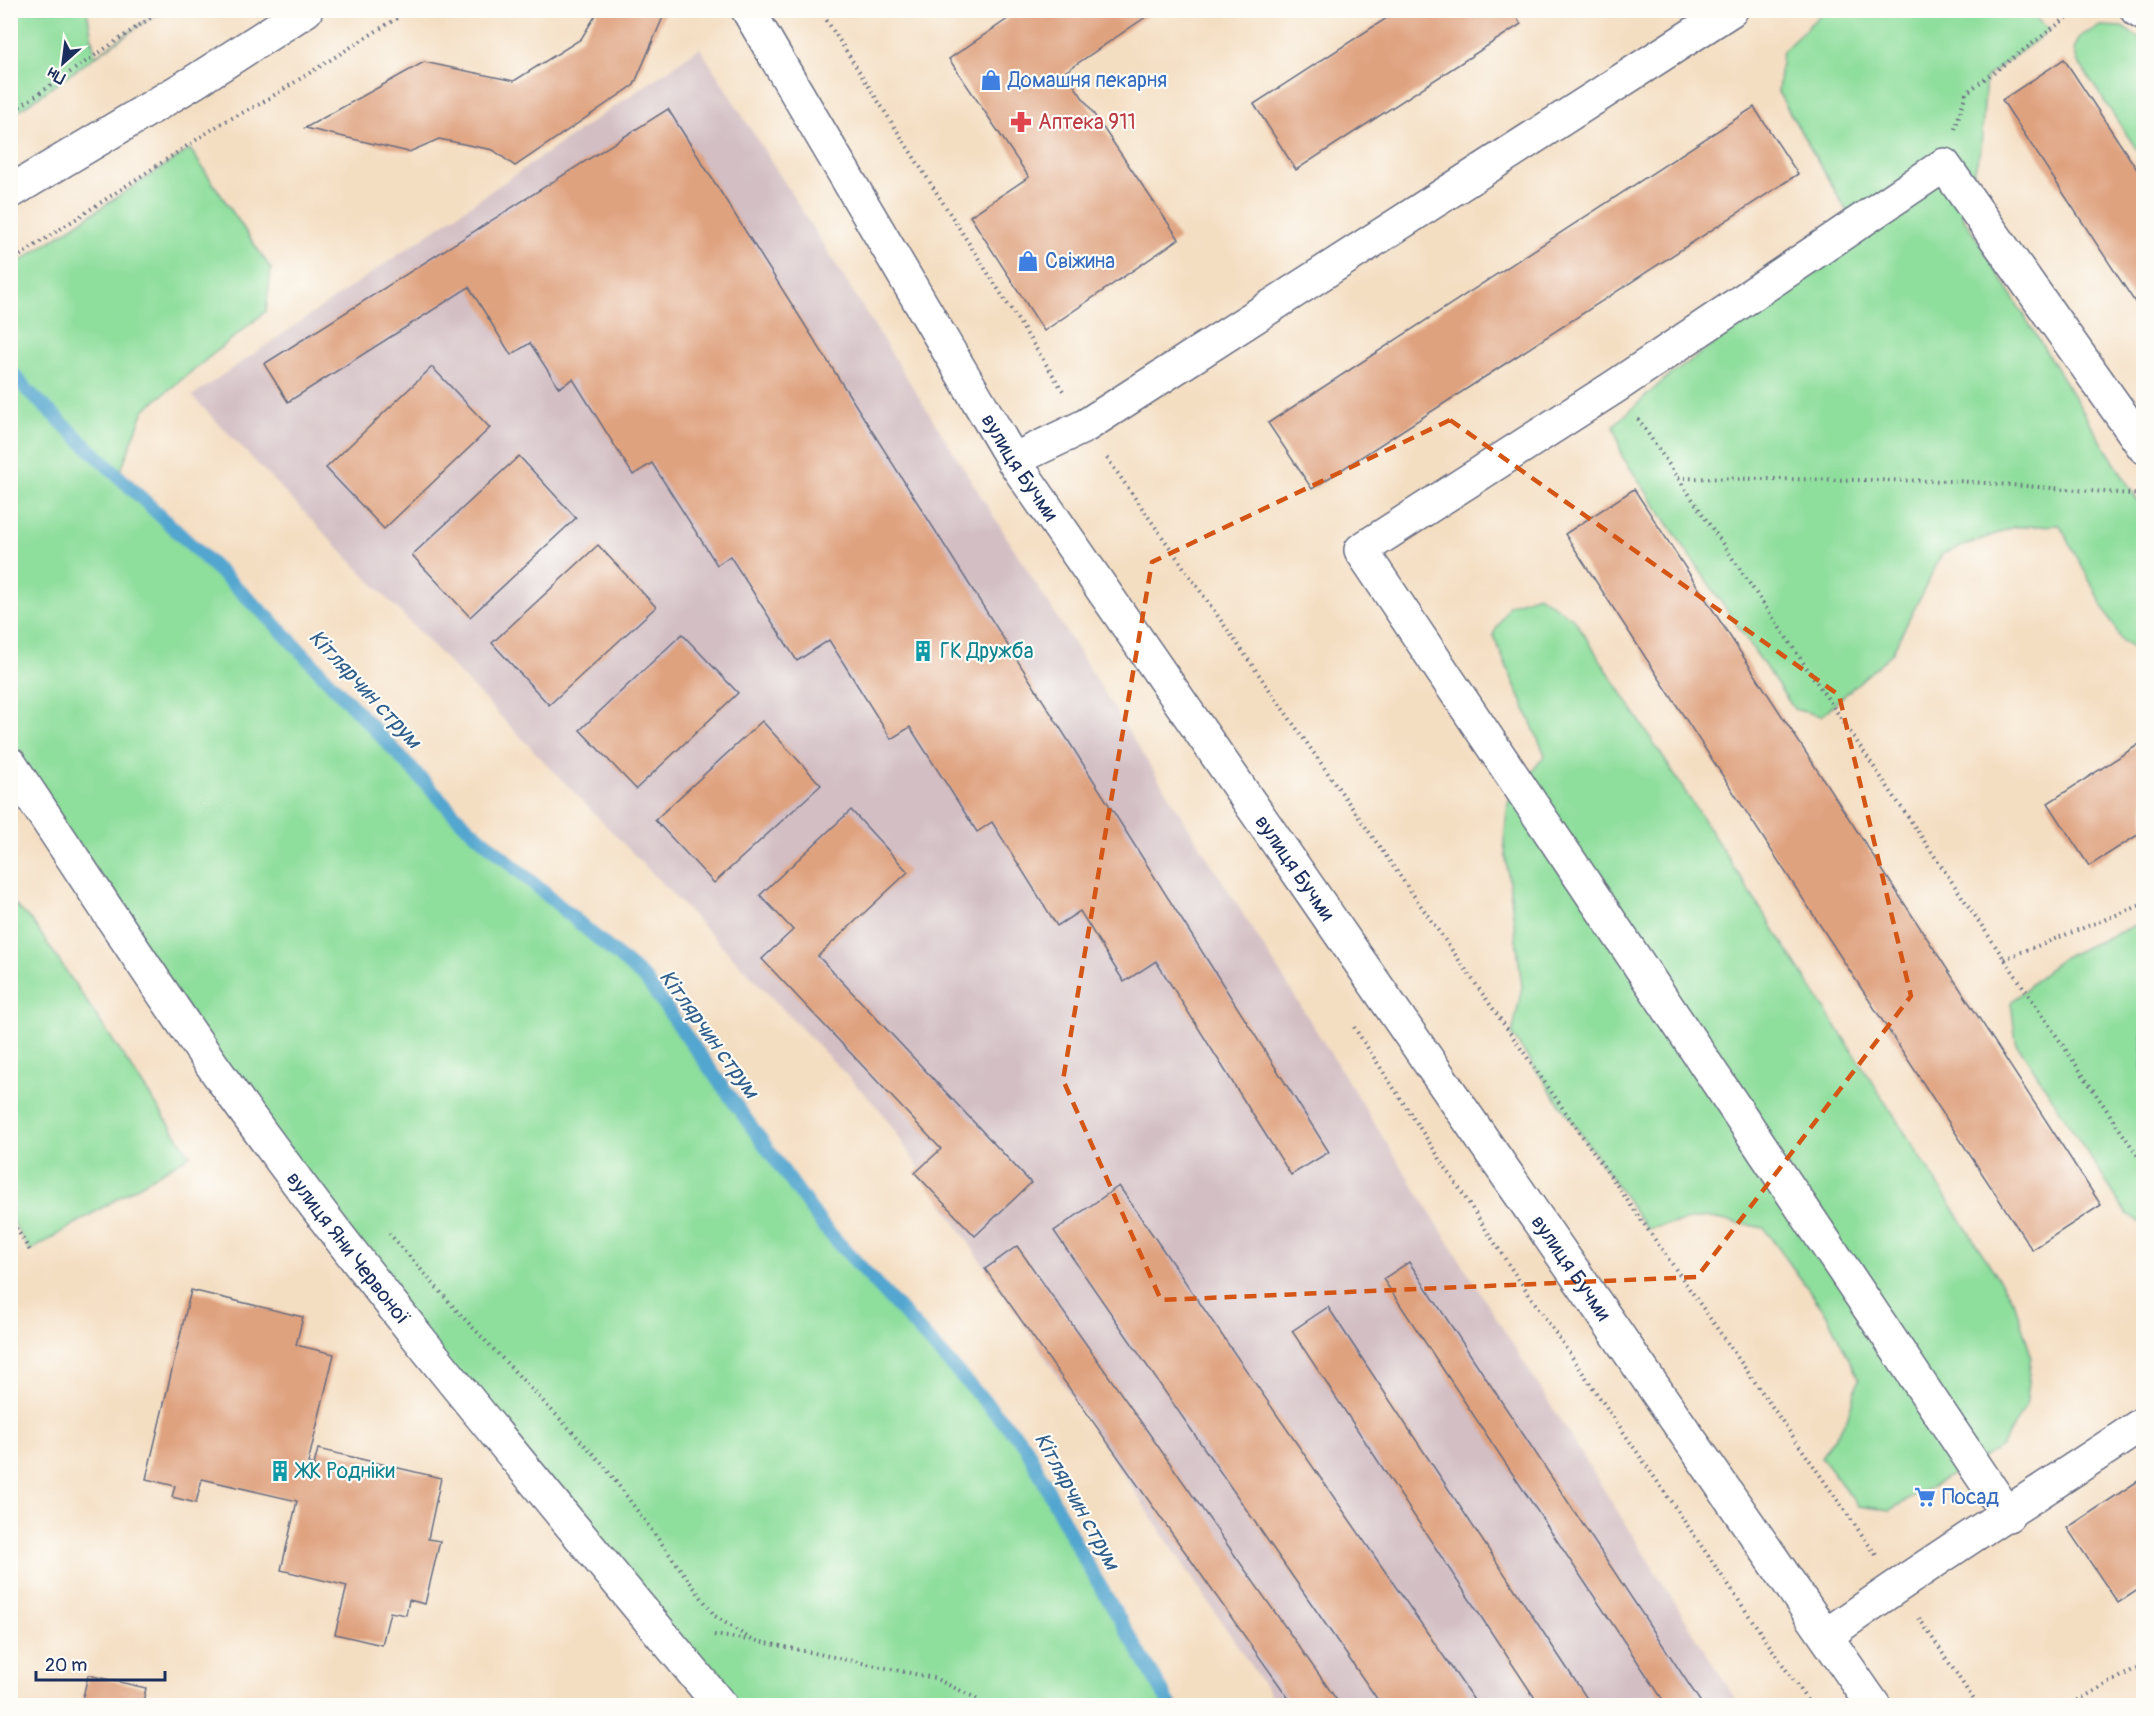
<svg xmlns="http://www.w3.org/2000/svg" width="2154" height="1716" font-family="Pangolin,sans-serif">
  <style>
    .industrial { fill: #d2bec3 }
    .green { fill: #8ede9c; stroke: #54867d; stroke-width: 1.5 }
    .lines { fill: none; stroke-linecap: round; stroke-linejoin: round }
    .stream { stroke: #53a6cf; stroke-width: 14 }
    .building { fill: #dfa27f }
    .minor-casing { stroke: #676c81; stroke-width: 36 }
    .major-casing { stroke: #676c81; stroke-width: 36 }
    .path { stroke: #676c81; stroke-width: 4; stroke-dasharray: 1.5 4.5; stroke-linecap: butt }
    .minor { stroke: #fff; stroke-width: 33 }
    .major { stroke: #fff; stroke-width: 33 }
    .marked { fill: none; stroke: #d45514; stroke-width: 4.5; stroke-dasharray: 12 8; stroke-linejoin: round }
    .labels { text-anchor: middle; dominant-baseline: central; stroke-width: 4.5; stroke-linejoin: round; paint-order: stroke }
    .shop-label { font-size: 21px; fill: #366cbe; stroke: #fdfcf7; text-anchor: start }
    .health-label { font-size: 21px; fill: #be3a42; stroke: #fdfcf7; text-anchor: start }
    .street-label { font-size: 21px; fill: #1b2f5e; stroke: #fdfcf7 }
    .culture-label { font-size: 21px; fill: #0d838f; stroke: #fdfcf7; text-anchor: start }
    .water-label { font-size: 22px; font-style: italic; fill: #315f8b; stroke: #fdfcf7 }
  </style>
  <rect width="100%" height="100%" fill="#fdfcf7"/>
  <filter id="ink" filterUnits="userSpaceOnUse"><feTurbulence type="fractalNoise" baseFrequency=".0167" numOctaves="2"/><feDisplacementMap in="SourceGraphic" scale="12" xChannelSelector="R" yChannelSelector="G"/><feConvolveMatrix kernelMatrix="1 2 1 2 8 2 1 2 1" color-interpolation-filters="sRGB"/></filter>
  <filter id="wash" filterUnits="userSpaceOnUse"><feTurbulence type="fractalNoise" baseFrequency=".008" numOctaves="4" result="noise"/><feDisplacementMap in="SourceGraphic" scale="24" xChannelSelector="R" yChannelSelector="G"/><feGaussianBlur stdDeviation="1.35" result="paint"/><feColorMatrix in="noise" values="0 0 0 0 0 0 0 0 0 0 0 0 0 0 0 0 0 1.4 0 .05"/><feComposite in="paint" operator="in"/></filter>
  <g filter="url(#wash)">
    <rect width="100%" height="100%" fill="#f4dec2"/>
    <polygon class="industrial" points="700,48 1739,1705 1277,1705 881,1111 192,396"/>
    <g class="green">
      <polygon points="11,10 87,11 95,56 160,11 11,116"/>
      <polygon points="1824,11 2027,11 2050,30 1986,77 1981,147 1962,215 2143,509 2143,656 2121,640 2060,525 2014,527 1942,554 1892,653 1821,716 1794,709 1622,456 1614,425 1666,378 1839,256 1848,213 1778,92 1782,52"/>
      <polygon points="2101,26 2122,27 2143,40 2143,159 2077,60 2074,50 2080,36"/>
      <polygon points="190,149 271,269 266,311 144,410 118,478 271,622 461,823 644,982 822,1227 1023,1446 1079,1553 1169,1705 721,1705 443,1372 11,764 10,268"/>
      <polygon points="1538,595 1574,619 2015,1304 2031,1355 2025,1407 2001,1447 1890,1510 1858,1506 1821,1457 1847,1419 1859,1379 1827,1315 1764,1228 1705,1217 1647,1229 1512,1035 1522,987 1504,842 1508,802 1545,755 1493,635 1509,605"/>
      <polygon points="10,900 33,922 190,1155 30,1251 11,1218"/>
      <polygon points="2143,922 2143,1225 2126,1213 2016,1042 2011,1002 2062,958"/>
    </g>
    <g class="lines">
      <polyline class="stream" points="10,370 27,390 273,622 462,822 646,980 823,1226 1025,1445 1080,1552 1171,1706"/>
    </g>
    <g id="blocks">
      <g class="building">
        <polygon points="599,10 666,10 634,85 515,166 493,150 439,139 409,152 305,128 424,62 514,81 581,39"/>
        <polygon points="1021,10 1156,10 1065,72 1179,239 1044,331 970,216 1029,177 949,59"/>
        <polygon points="1399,10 1513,10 1521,24 1296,170 1254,104"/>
        <polygon points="2064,59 2144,180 2144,316 2002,100"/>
        <polygon points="1754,107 1798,174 1312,489 1268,423"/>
        <polygon points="668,109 1329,1152 1291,1175 1156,961 1124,982 1080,911 1057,926 992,822 977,832 910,727 891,739 829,640 797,661 730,556 717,565 652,463 633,475 573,379 559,388 530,343 511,355 469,287 288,402 264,364"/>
        <polygon points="432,367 490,428 384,529 326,468"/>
        <polygon points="519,456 576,518 470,617 412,555"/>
        <polygon points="1634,489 2101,1205 2032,1250 1565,534"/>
        <polygon points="598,545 656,607 549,705 492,643"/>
        <polygon points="682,634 738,693 636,789 580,730"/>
        <polygon points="762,721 821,785 714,883 655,820"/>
        <polygon points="2144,741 2144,831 2089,866 2048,803"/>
        <polygon points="851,810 908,872 818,956 1031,1183 975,1236 915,1173 941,1149 762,959 793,930 760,895"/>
        <polygon points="1119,1186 1478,1706 1382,1706 1054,1231"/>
        <polygon points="1017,1246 1341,1706 1294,1706 985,1269"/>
        <polygon points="1409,1262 1700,1701 1694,1706 1667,1706 1383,1279"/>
        <polygon points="191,1290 303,1317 296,1345 334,1354 308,1463 314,1465 318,1449 441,1478 428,1539 440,1541 425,1604 409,1600 406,1615 390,1612 382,1645 335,1634 347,1586 281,1570 297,1501 202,1479 196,1503 172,1497 175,1486 146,1479"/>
        <polygon points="1328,1307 1592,1706 1540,1706 1292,1331"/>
        <polygon points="2144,1477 2144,1586 2118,1603 2067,1528"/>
        <polygon points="88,1675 146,1688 142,1706 81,1706"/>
      </g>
    </g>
  </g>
  <g filter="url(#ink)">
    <use href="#blocks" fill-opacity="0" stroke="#676c81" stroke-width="1.5"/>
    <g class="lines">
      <defs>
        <g id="minor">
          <path id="s1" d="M748,10L1013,460L1874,1706"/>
          <polyline points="2137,10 2144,14"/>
          <polyline points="1013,460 1085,426 1731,10"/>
          <path id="s2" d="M10,764C81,869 149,976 222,1079C377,1297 551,1500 721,1706"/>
          <polyline points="2008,1515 1361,550 1616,386 1944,165 2144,447"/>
          <path d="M1827,1635C1930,1561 2038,1494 2144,1423"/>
        </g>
        <polyline id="major" points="10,192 194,82 306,10"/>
      </defs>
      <use href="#minor" class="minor-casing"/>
      <use href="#major" class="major-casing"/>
      <g class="path">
        <polyline points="704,10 709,18"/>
        <polyline points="820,10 1065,394"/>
        <polyline points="10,113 162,10"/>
        <polyline points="1955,129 1966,93 2077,10"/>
        <polyline points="10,262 222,123 260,104 410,10"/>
        <polyline points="1638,419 2144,1165"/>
        <polyline points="1107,458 1876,1555"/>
        <polyline points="1678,478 1958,481 2144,495"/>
        <polyline points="2004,959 2144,904"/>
        <polyline points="1354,1027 1511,1268 1811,1706"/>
        <polyline points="10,1218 30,1251"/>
        <polyline points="389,1233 458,1312 602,1463 715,1616 752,1640 934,1678 978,1699 984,1706"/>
        <polyline points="1919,1618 1978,1706"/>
        <polyline points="714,1635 748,1640"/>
        <polyline points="2067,1706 2144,1664"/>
      </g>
      <use href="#minor" class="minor"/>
      <use href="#major" class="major"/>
    </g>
  </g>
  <path class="marked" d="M1450,420L1839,695L1911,996L1697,1277L1161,1300L1063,1080L1152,562Z"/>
  <defs>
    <symbol id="shop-bare" viewBox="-9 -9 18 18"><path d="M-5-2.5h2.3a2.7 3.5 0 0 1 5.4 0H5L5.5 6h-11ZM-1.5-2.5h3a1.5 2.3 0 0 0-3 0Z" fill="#3f7fe0" stroke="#fdfcf7" stroke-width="2.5" paint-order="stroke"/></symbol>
    <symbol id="pharmacy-bare" viewBox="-9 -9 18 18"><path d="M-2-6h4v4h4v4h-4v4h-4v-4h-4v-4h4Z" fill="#e0444e" stroke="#fdfcf7" stroke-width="2.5" paint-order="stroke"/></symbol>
    <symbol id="building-bare" viewBox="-9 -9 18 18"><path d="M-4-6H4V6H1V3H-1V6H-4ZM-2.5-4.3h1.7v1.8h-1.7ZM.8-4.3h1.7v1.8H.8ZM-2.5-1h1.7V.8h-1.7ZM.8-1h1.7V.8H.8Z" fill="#0f9aa8" stroke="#fdfcf7" stroke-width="2.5" paint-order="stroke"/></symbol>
    <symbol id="supermarket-bare" viewBox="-9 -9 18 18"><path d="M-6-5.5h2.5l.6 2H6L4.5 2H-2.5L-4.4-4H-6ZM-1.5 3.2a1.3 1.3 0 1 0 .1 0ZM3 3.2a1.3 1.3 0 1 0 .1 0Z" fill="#3f7fe0" stroke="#fdfcf7" stroke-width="2.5" paint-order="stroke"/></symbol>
  </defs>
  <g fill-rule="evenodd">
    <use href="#shop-bare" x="976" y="65" width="30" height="30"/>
    <use href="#pharmacy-bare" x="1006" y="107" width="30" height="30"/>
    <use href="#shop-bare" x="1013" y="246" width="30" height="30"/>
    <use href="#building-bare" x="908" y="636" width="30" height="30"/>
    <use href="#building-bare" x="265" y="1456" width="30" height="30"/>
    <use href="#supermarket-bare" x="1910" y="1482" width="30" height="30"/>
  </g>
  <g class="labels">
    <g class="shop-label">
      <text x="1008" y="80">Домашня пекарня</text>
      <text x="1045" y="261">Свіжина</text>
      <text x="1942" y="1497">Посад</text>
    </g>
    <g class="health-label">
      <text x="1038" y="122">Аптека 911</text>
    </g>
    <g class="street-label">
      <text stroke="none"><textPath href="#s1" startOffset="532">вулиця Бучми</textPath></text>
      <text stroke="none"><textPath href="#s1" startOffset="1018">вулиця Бучми</textPath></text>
      <text stroke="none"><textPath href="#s2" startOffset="591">вулиця Яни Червоної</textPath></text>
      <text stroke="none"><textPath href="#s1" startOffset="1504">вулиця Бучми</textPath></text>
    </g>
    <g class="culture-label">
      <text x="940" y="651">ГК Дружба</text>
      <text x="297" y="1471">ЖК Родніки</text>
    </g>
    <g class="water-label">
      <text transform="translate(365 689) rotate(47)">Кітлярчин струм</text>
      <text transform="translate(709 1034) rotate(54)">Кітлярчин струм</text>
      <text transform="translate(1077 1501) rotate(61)">Кітлярчин струм</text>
    </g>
  </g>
  <rect width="2154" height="1716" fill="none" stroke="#fdfcf7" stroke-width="36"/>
  <g transform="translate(63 63) rotate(208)" stroke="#fdfcf7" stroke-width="4.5" paint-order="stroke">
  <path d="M0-4.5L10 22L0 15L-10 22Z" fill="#1b2f5e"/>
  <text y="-9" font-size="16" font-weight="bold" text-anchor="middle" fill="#1b2f5e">Пн</text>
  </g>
  <path d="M36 1671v9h129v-9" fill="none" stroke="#1b2f5e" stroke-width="3"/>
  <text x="45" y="1671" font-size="18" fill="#1b2f5e" stroke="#fdfcf7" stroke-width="4.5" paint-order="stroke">20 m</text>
</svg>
